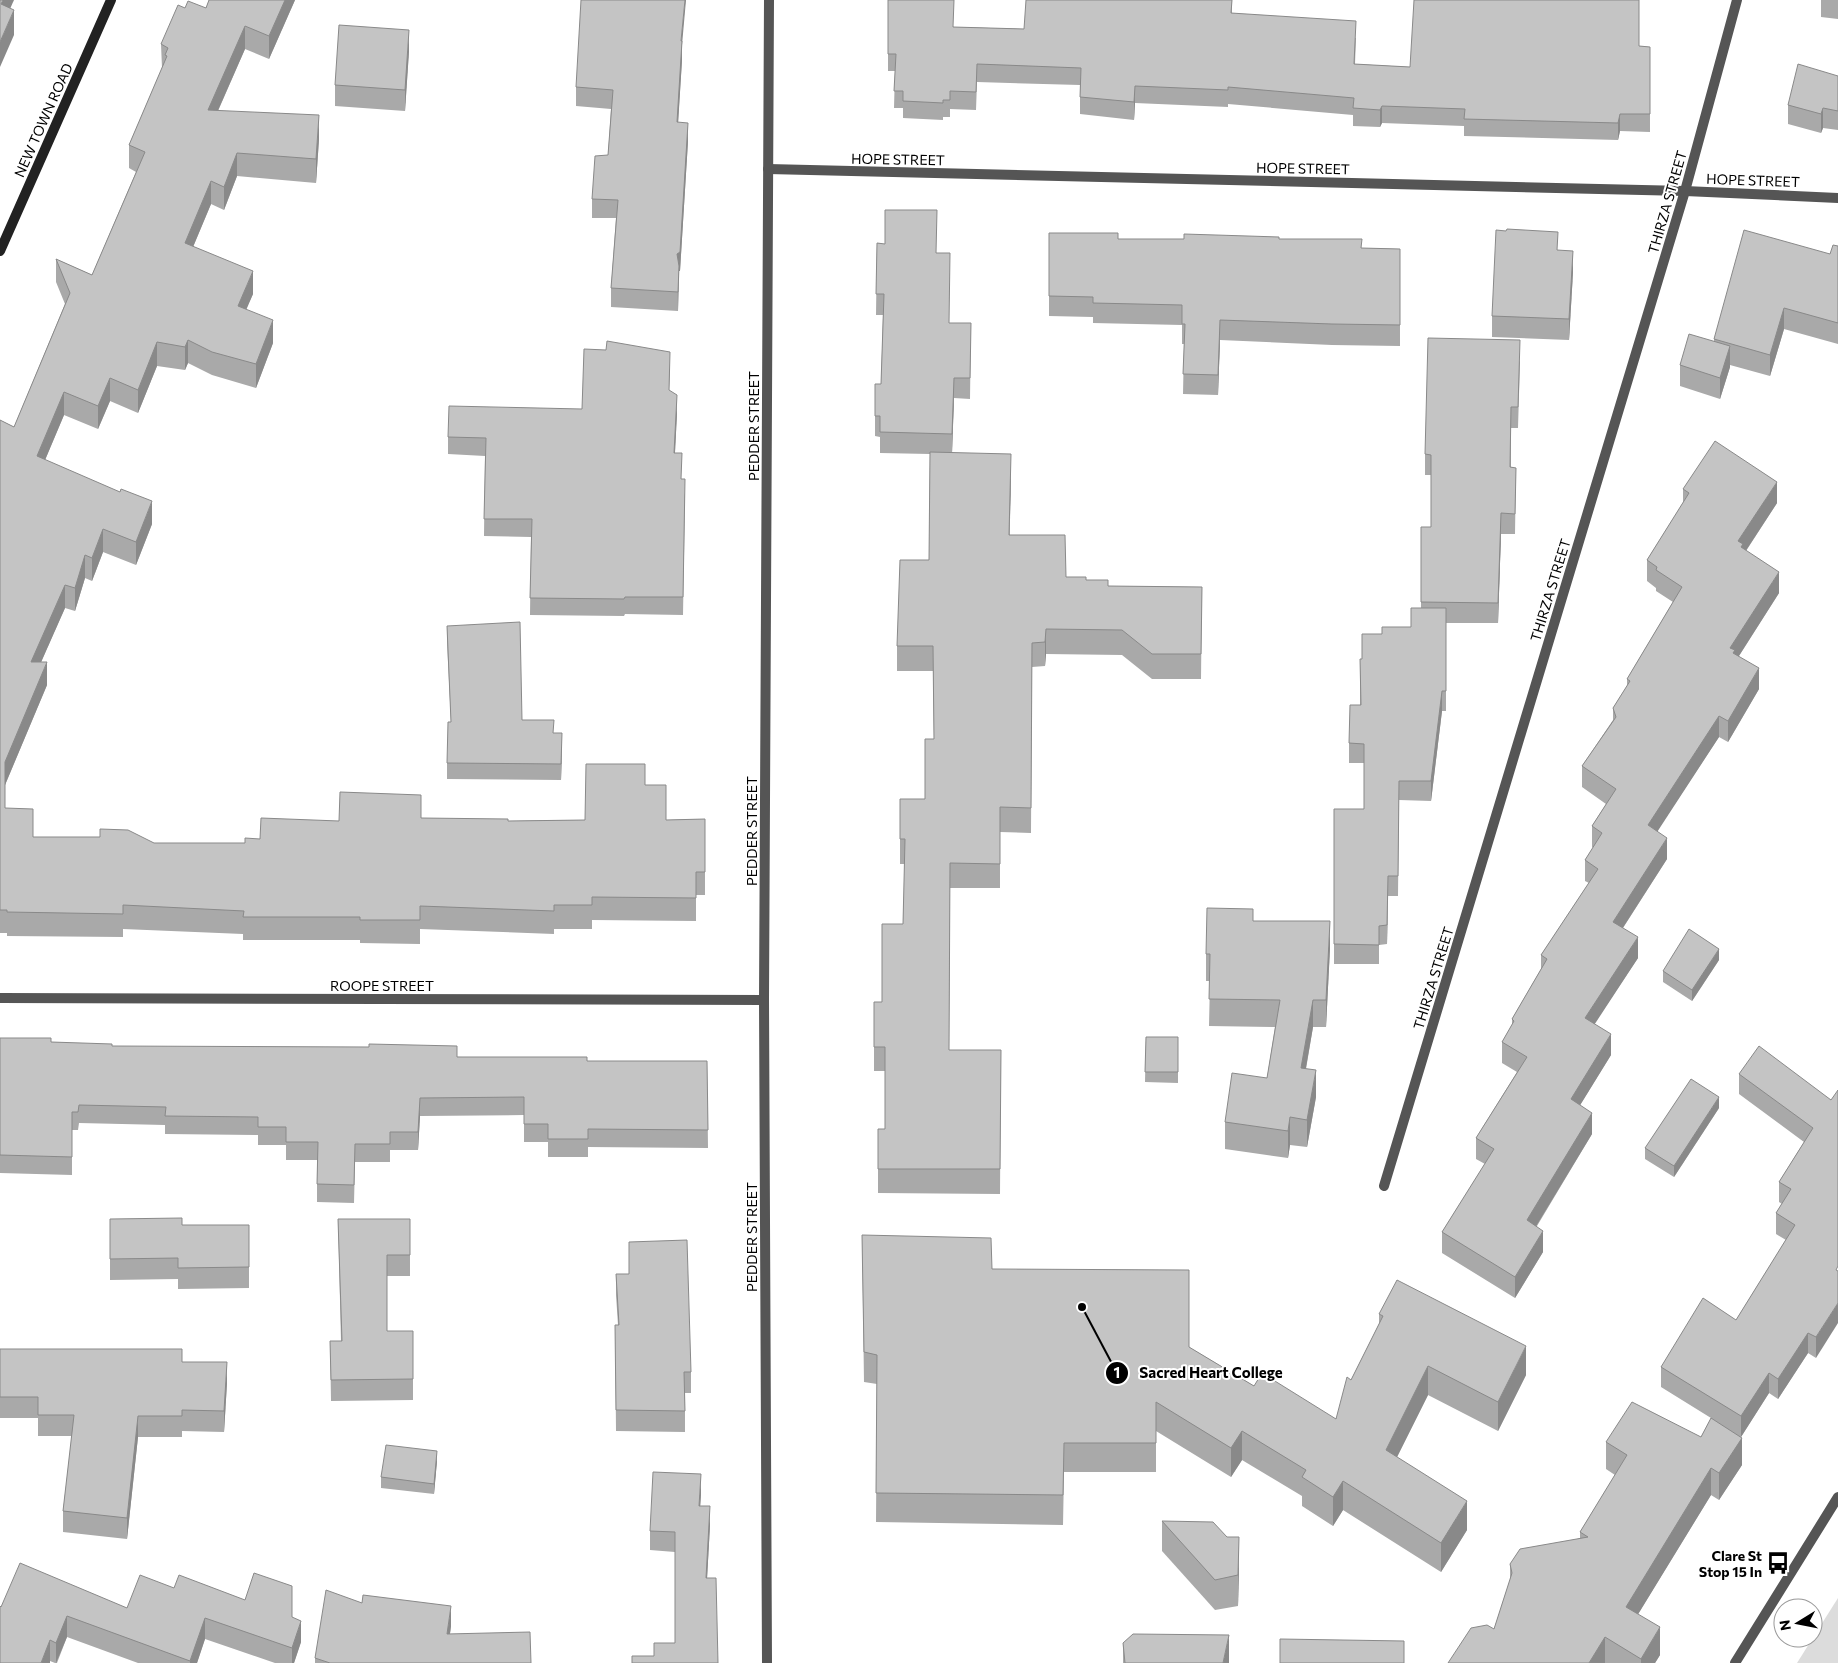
<svg xmlns="http://www.w3.org/2000/svg" width="1838" height="1663" font-family="Commissioner,sans-serif">
  <style>
    .green { fill: #dcdcdc }
    .lines { fill: none; stroke-linecap: round; stroke-linejoin: round }
    .minor { stroke: #555; stroke-width: 10 }
    .secondary { stroke: #222; stroke-width: 10 }
    .wall { fill: #a9a9a9 }
    .shaded-wall { fill: #898989 }
    .building { fill: #c4c4c4; stroke: #898989 }
    .labels { text-anchor: middle; dominant-baseline: central; stroke-width: 4; stroke-linejoin: round; paint-order: stroke }
    .street-label { font-size: 14px; fill: #000; stroke: #fff }
    .poi-label { font-size: 14px; font-weight: bold; fill: #000; stroke: #fff; text-anchor: end }
    .leader { fill: none; stroke: #000; stroke-width: 2 }
    .callout-dot { fill: #000; stroke: #fff; stroke-width: 2 }
    .mark-label { font-size: 15px; text-anchor: middle; font-weight: bold; fill: #fff }
    .callout-label { font-size: 15px; text-anchor: middle; font-weight: bold; fill: #000; stroke: #fff; stroke-width: 4; stroke-linejoin: round; paint-order: stroke }
  </style>
  <rect width="100%" height="100%" fill="#fff"/>
  <polygon class="green" points="1838,1598 1838,1663 1797,1663"/>
  <g class="lines">
    <g class="minor">
      <polyline points="768,169 1685,191 1838,198"/>
      <polyline points="0,998 764,1000"/>
      <polyline points="1384,1186 1685,191 1737,0"/>
      <polyline points="767,1663 764,1000 769,0"/>
      <polyline points="1735,1663 1838,1497"/>
    </g>
    <polyline class="secondary" points="0,251 111,0"/>
  </g>
  <g class="wall">
    <polygon points="209,0 295,0 269,59 245,49 218,111 319,139 316,183 237,176 224,210 211,204 193,247 253,294 246,309 273,343 256,388 212,375 188,363 185,370 157,366 138,413 110,401 98,429 64,415 45,460 152,524 136,565 103,552 92,581 85,578 75,611 65,608 41,662 47,685 5,785 5,808 33,837 154,843 245,843 260,839 339,821 421,818 508,821 585,820 645,785 666,820 705,819 705,895 696,895 696,921 592,920 592,929 554,929 554,934 420,929 420,944 360,943 360,940 243,940 243,934 123,929 123,937 7,936 7,933 0,933 0,420 14,427 65,304 56,282 56,259 92,275 136,172 129,168 129,145 162,68 161,44 185,8 206,8"/>
    <polygon points="888,0 954,27 1024,29 1232,0 1232,13 1356,38 1355,64 1410,67 1639,46 1650,47 1650,132 1620,131 1618,140 1464,136 1464,126 1382,123 1380,127 1353,126 1353,115 1228,104 1228,107 1135,103 1134,120 1080,114 1080,85 977,82 976,110 950,109 950,117 943,117 943,120 903,118 903,108 894,108 895,71 888,71"/>
    <polygon points="1821,0 1838,0 1838,19 1821,17"/>
    <polygon points="682,45 682,60 678,122 688,141 680,271 679,271 678,311 611,307 611,288 616,218 592,218 592,199 608,155 611,109 576,106 576,87"/>
    <polygon points="409,51 405,111 335,106 335,85"/>
    <polygon points="1838,76 1838,130 1823,128 1821,133 1788,124 1788,105"/>
    <polygon points="1049,233 1118,239 1279,239 1362,248 1400,249 1400,346 1332,345 1220,340 1218,395 1183,394 1184,344 1182,344 1182,325 1093,323 1093,317 1049,316"/>
    <polygon points="877,243 937,253 949,323 971,323 970,399 954,398 952,452 1011,479 1009,535 1066,577 1086,580 1108,586 1202,587 1201,679 1152,679 1122,655 1046,654 1045,666 1032,667 1031,833 1000,832 1000,888 950,888 949,1050 1001,1050 1000,1194 878,1193 878,1129 885,1129 885,1071 874,1071 874,1002 882,1002 903,924 905,864 900,864 900,799 925,799 934,739 933,671 897,671 897,646 929,560 930,454 880,453 880,437 875,436 875,384 881,384 883,315 876,315"/>
    <polygon points="1838,246 1838,344 1784,329 1770,376 1730,365 1730,367 1720,399 1680,386 1680,365 1714,342 1714,339 1830,254"/>
    <polygon points="1558,250 1573,272 1569,340 1492,337 1492,316"/>
    <polygon points="1520,361 1518,428 1511,428 1511,467 1516,468 1515,534 1501,534 1498,623 1446,623 1446,711 1442,711 1431,801 1399,800 1398,896 1388,896 1387,944 1379,945 1379,964 1334,964 1334,809 1364,809 1364,763 1349,763 1349,743 1360,705 1360,659 1362,659 1362,634 1382,634 1411,627 1411,608 1421,608 1421,527 1431,527 1431,475 1425,475 1425,454"/>
    <polygon points="670,369 669,390 677,413 675,453 685,497 683,615 625,614 624,616 530,615 531,537 484,536 485,456 448,454 448,437 582,409"/>
    <polygon points="1683,489 1777,503 1746,551 1779,593 1739,656 1759,689 1728,742 1719,737 1657,831 1667,859 1623,928 1638,958 1594,1024 1611,1055 1580,1105 1592,1134 1537,1226 1543,1252 1515,1298 1442,1253 1442,1232 1485,1164 1476,1159 1476,1138 1517,1072 1502,1063 1502,1042 1512,1025 1512,1019 1541,969 1541,955 1589,883 1585,881 1585,860 1593,848 1592,847 1592,826 1606,804 1582,787 1582,766 1613,720 1613,708 1627,686 1627,679 1673,602 1656,591 1656,588 1647,581 1647,560 1683,503"/>
    <polygon points="447,626 522,720 562,749 561,780 447,779 447,763 451,722 447,642"/>
    <polygon points="1253,921 1330,948 1326,1027 1313,1027 1306,1069 1316,1097 1307,1147 1290,1145 1288,1158 1225,1149 1225,1122 1267,1078 1275,1027 1209,1026 1210,981 1206,981 1206,954"/>
    <polygon points="1719,960 1692,1001 1663,982 1663,971"/>
    <polygon points="1146,1037 1178,1037 1178,1083 1145,1082"/>
    <polygon points="0,1038 51,1042 112,1046 587,1061 707,1061 708,1148 588,1147 588,1157 548,1157 548,1142 524,1142 524,1115 420,1116 418,1150 390,1150 390,1162 355,1162 354,1203 317,1202 317,1160 286,1160 286,1145 258,1145 258,1135 165,1134 165,1125 79,1123 78,1130 72,1130 72,1175 0,1173"/>
    <polygon points="1739,1074 1831,1100 1816,1358 1808,1353 1778,1399 1769,1393 1741,1437 1742,1465 1719,1500 1711,1495 1638,1614 1660,1655 1655,1663 1448,1663 1494,1629 1510,1580 1510,1564 1580,1538 1580,1532 1615,1475 1606,1469 1606,1442 1701,1437 1711,1418 1661,1387 1661,1367 1736,1320 1786,1240 1776,1234 1776,1213 1782,1204 1779,1202 1779,1182 1804,1142 1739,1094"/>
    <polygon points="1719,1108 1674,1177 1645,1159 1645,1148"/>
    <polygon points="110,1219 182,1225 249,1225 249,1288 178,1289 178,1279 110,1280"/>
    <polygon points="338,1219 410,1219 410,1276 387,1276 387,1331 413,1379 413,1400 331,1401 330,1341 341,1341"/>
    <polygon points="862,1235 992,1269 1189,1347 1254,1386 1336,1419 1351,1380 1379,1324 1379,1314 1526,1375 1498,1431 1428,1395 1397,1457 1467,1530 1441,1572 1343,1510 1333,1526 1302,1506 1302,1496 1242,1460 1231,1477 1156,1431 1156,1472 1064,1472 1063,1525 876,1522 877,1384 864,1382"/>
    <polygon points="629,1242 691,1372 691,1393 685,1393 685,1432 616,1431 615,1325 618,1325 616,1295 616,1274 629,1274"/>
    <polygon points="0,1349 182,1362 227,1383 224,1432 182,1431 182,1437 138,1437 127,1539 63,1532 63,1511 72,1436 38,1436 38,1418 0,1418"/>
    <polygon points="437,1461 434,1494 381,1488 381,1477"/>
    <polygon points="701,1494 700,1506 710,1525 707,1578 718,1663 654,1656 675,1643 675,1552 650,1550 650,1531"/>
    <polygon points="1162,1521 1239,1568 1238,1606 1215,1610 1162,1551"/>
    <polygon points="174,1588 292,1617 301,1642 294,1663 275,1663 205,1639 197,1663 138,1663 67,1637 57,1663 55,1663 50,1661 1,1607 127,1608"/>
    <polygon points="362,1603 451,1626 450,1634 531,1663 315,1663 315,1658"/>
    <polygon points="1123,1643 1229,1663 1123,1663"/>
  </g>
  <g class="shaded-wall">
    <polygon points="3,0 14,0 1,29 1,4"/>
    <polygon points="285,0 295,0 269,59 269,36"/>
    <polygon points="685,0 686,0 682,45 682,60 677,141 677,122 681,41"/>
    <polygon points="14,10 14,35 0,67 0,42"/>
    <polygon points="245,26 245,49 208,133 208,110"/>
    <polygon points="409,30 409,51 405,111 405,90"/>
    <polygon points="1135,86 1135,103 1134,120 1134,102"/>
    <polygon points="1382,106 1382,123 1380,127 1380,110"/>
    <polygon points="1823,108 1823,128 1821,133 1821,114"/>
    <polygon points="1620,114 1620,131 1618,140 1618,123"/>
    <polygon points="319,115 319,139 316,183 316,159"/>
    <polygon points="688,123 688,141 680,271 679,271 678,311 677,254"/>
    <polygon points="237,153 237,176 224,210 224,187"/>
    <polygon points="211,181 211,204 185,266 185,243"/>
    <polygon points="1573,251 1573,272 1569,340 1569,319"/>
    <polygon points="253,271 253,294 238,329 238,306"/>
    <polygon points="1784,308 1784,329 1770,376 1770,355"/>
    <polygon points="273,320 273,343 256,388 256,364"/>
    <polygon points="1220,320 1220,340 1218,395 1218,375"/>
    <polygon points="188,340 188,363 185,370 185,347"/>
    <polygon points="157,342 157,366 138,413 138,390"/>
    <polygon points="1730,346 1730,367 1720,399 1720,378"/>
    <polygon points="110,378 110,401 98,429 98,406"/>
    <polygon points="954,378 954,398 952,454 952,434"/>
    <polygon points="64,392 64,415 37,479 37,456"/>
    <polygon points="677,395 677,413 674,470 674,453"/>
    <polygon points="1011,454 1011,479 1009,560 1009,535"/>
    <polygon points="1777,482 1777,503 1743,555 1738,541"/>
    <polygon points="152,501 152,524 136,565 136,542"/>
    <polygon points="1501,513 1501,534 1498,623 1498,603"/>
    <polygon points="103,529 103,552 92,581 92,558"/>
    <polygon points="85,555 85,578 75,611 75,588"/>
    <polygon points="1779,572 1779,593 1735,662 1730,648"/>
    <polygon points="65,585 65,608 31,685 31,662"/>
    <polygon points="1046,629 1046,654 1045,666 1045,642"/>
    <polygon points="47,662 47,685 5,785 5,762"/>
    <polygon points="1759,668 1759,689 1728,742 1728,721"/>
    <polygon points="1442,691 1442,711 1431,801 1431,781"/>
    <polygon points="1719,716 1719,737 1648,846 1648,825"/>
    <polygon points="562,733 562,749 561,780 561,764"/>
    <polygon points="1667,838 1667,859 1613,943 1613,922"/>
    <polygon points="1388,876 1388,896 1387,944 1387,925"/>
    <polygon points="1330,921 1330,948 1326,1027 1326,1000"/>
    <polygon points="1638,937 1638,958 1585,1039 1585,1018"/>
    <polygon points="1719,949 1719,960 1692,1001 1692,990"/>
    <polygon points="1313,1000 1313,1027 1301,1096 1301,1068"/>
    <polygon points="1611,1034 1611,1055 1571,1120 1571,1099"/>
    <polygon points="1316,1070 1316,1097 1307,1147 1307,1120"/>
    <polygon points="1719,1097 1719,1108 1674,1177 1674,1166"/>
    <polygon points="420,1098 420,1116 418,1150 418,1132"/>
    <polygon points="1592,1113 1592,1134 1527,1241 1527,1220"/>
    <polygon points="1290,1117 1290,1145 1288,1158 1288,1131"/>
    <polygon points="1543,1231 1543,1252 1515,1298 1515,1277"/>
    <polygon points="1838,1303 1838,1323 1816,1358 1816,1337"/>
    <polygon points="1808,1333 1808,1353 1778,1399 1778,1379"/>
    <polygon points="1526,1346 1526,1375 1498,1431 1498,1402"/>
    <polygon points="227,1362 227,1383 224,1432 224,1411"/>
    <polygon points="1428,1366 1428,1395 1386,1479 1386,1450"/>
    <polygon points="1769,1373 1769,1393 1741,1437 1741,1416"/>
    <polygon points="138,1416 138,1437 127,1539 127,1518"/>
    <polygon points="1242,1431 1242,1460 1231,1477 1231,1448"/>
    <polygon points="1742,1438 1742,1465 1719,1500 1719,1473"/>
    <polygon points="437,1451 437,1461 434,1494 434,1484"/>
    <polygon points="1711,1468 1711,1495 1626,1634 1626,1607"/>
    <polygon points="701,1474 701,1494 699,1525 699,1506"/>
    <polygon points="1343,1481 1343,1510 1333,1526 1333,1497"/>
    <polygon points="1467,1501 1467,1530 1441,1572 1441,1543"/>
    <polygon points="710,1506 710,1525 706,1598 706,1578"/>
    <polygon points="1239,1537 1239,1568 1238,1606 1238,1575"/>
    <polygon points="451,1606 451,1626 447,1654 447,1634"/>
    <polygon points="67,1616 67,1637 56,1663 56,1643"/>
    <polygon points="205,1618 205,1639 197,1663 190,1663 190,1661"/>
    <polygon points="301,1621 301,1642 294,1663 292,1663 292,1648"/>
    <polygon points="1660,1627 1660,1655 1655,1663 1641,1663 1641,1659"/>
    <polygon points="1229,1635 1229,1663 1223,1663"/>
    <polygon points="1605,1637 1605,1663 1589,1663"/>
    <polygon points="50,1640 50,1663 41,1663"/>
  </g>
  <g class="building">
    <polygon points="0,0 3,0 1,4 14,10 0,42"/>
    <polygon points="209,0 285,0 269,36 245,26 208,110 319,115 316,159 237,153 224,187 211,181 185,243 253,271 238,306 273,320 256,364 212,352 188,340 185,347 157,342 138,390 110,378 98,406 64,392 37,456 120,492 121,489 152,501 136,542 103,529 92,558 85,555 75,588 65,585 31,662 47,662 5,762 5,808 33,809 33,837 100,837 100,829 128,830 154,843 245,843 245,838 260,839 261,818 339,821 340,792 421,795 421,818 508,819 508,821 585,820 586,764 645,764 645,785 666,785 666,820 705,819 705,872 696,872 696,898 592,897 592,905 554,905 554,911 420,906 420,920 360,920 360,917 243,917 244,911 123,905 123,914 7,912 7,910 0,910 0,420 14,427 70,293 56,259 92,275 145,152 129,145 167,56 165,55 168,48 161,44 178,5 185,8 188,1 206,8"/>
    <polygon points="581,0 685,0 681,41 682,41 677,122 688,123 680,252 677,254 679,266 678,292 611,288 618,200 592,199 595,156 608,155 613,90 576,87"/>
    <polygon points="888,0 954,0 953,27 1024,29 1026,0 1232,0 1231,13 1356,21 1354,64 1410,67 1414,0 1639,0 1639,46 1650,47 1650,114 1620,114 1618,123 1464,119 1465,109 1382,106 1380,110 1353,108 1354,98 1228,87 1228,90 1135,86 1134,102 1080,97 1081,68 977,64 976,92 950,91 950,100 943,100 943,103 903,101 903,91 894,91 896,54 888,54"/>
    <polygon points="339,25 409,30 405,90 335,85"/>
    <polygon points="1798,64 1838,76 1838,111 1823,108 1821,114 1788,105"/>
    <polygon points="885,210 937,210 936,253 950,253 949,323 971,323 970,378 954,378 952,434 880,432 880,416 875,416 875,384 881,384 884,294 876,294 877,243 885,244"/>
    <polygon points="1507,229 1558,232 1557,250 1573,251 1569,319 1492,316 1496,230 1506,231"/>
    <polygon points="1744,230 1830,254 1833,245 1838,246 1838,323 1784,308 1770,355 1714,339"/>
    <polygon points="1049,233 1118,233 1118,239 1184,239 1184,234 1279,237 1279,239 1362,239 1361,248 1400,249 1400,325 1332,324 1220,320 1218,375 1183,374 1185,324 1182,324 1182,305 1093,303 1093,297 1049,296"/>
    <polygon points="1689,334 1730,346 1720,378 1680,365"/>
    <polygon points="1428,338 1520,340 1518,407 1511,407 1510,467 1516,468 1515,514 1501,513 1498,603 1421,602 1421,527 1431,527 1431,455 1425,454"/>
    <polygon points="607,341 670,352 669,390 677,395 674,453 682,453 681,479 685,479 683,597 625,597 624,599 530,598 532,519 484,519 486,438 448,437 449,406 582,409 584,349 606,350"/>
    <polygon points="1715,441 1777,482 1738,541 1743,544 1741,547 1779,572 1730,648 1735,650 1733,653 1759,668 1728,721 1719,716 1648,825 1667,838 1613,922 1638,937 1585,1018 1611,1034 1571,1099 1592,1113 1527,1220 1543,1231 1515,1277 1442,1232 1494,1149 1476,1138 1527,1057 1502,1042 1514,1021 1512,1019 1547,959 1541,955 1598,869 1585,860 1602,833 1592,826 1616,789 1582,766 1616,717 1613,708 1630,681 1627,679 1682,587 1656,570 1657,567 1647,560 1689,493 1683,489"/>
    <polygon points="930,452 1011,454 1009,535 1065,535 1066,577 1086,577 1086,580 1108,580 1108,586 1202,587 1201,654 1152,654 1122,630 1046,629 1045,642 1032,643 1031,808 1000,807 1000,864 950,863 949,1050 1001,1050 1000,1169 878,1169 878,1129 885,1129 885,1047 874,1047 874,1002 882,1002 882,924 903,924 905,839 900,839 900,799 925,799 925,739 934,739 933,646 897,646 900,560 929,560"/>
    <polygon points="1411,608 1446,608 1446,691 1442,691 1431,781 1399,781 1398,876 1388,876 1387,925 1379,926 1379,945 1334,944 1334,809 1364,809 1364,744 1349,743 1350,705 1361,705 1360,659 1362,659 1362,634 1382,634 1382,627 1411,627"/>
    <polygon points="520,622 522,720 554,720 553,733 562,733 561,764 447,763 448,722 451,722 447,626"/>
    <polygon points="1207,908 1253,909 1253,921 1330,921 1326,1000 1313,1000 1301,1068 1316,1070 1307,1120 1290,1117 1288,1131 1225,1122 1232,1073 1267,1078 1280,1000 1209,999 1210,954 1206,954"/>
    <polygon points="1689,929 1719,949 1692,990 1663,971"/>
    <polygon points="1146,1037 1178,1037 1178,1072 1145,1072"/>
    <polygon points="0,1038 51,1038 51,1042 112,1044 112,1046 369,1047 369,1044 457,1046 457,1057 587,1057 587,1061 707,1061 708,1130 588,1129 588,1139 548,1139 548,1124 524,1124 524,1097 420,1098 418,1132 390,1132 390,1144 355,1144 354,1185 317,1184 318,1142 286,1142 286,1127 258,1127 258,1117 165,1116 166,1107 79,1105 78,1112 72,1112 72,1157 0,1155"/>
    <polygon points="1759,1046 1831,1100 1838,1090 1838,1266 1836,1270 1838,1271 1838,1303 1816,1337 1808,1333 1778,1379 1769,1373 1741,1416 1661,1367 1703,1298 1736,1320 1795,1225 1776,1213 1791,1189 1779,1182 1813,1128 1739,1074"/>
    <polygon points="1691,1079 1719,1097 1674,1166 1645,1148"/>
    <polygon points="182,1218 182,1225 249,1225 249,1267 178,1268 178,1258 110,1259 110,1219"/>
    <polygon points="338,1219 410,1219 410,1255 387,1255 387,1331 413,1331 413,1379 331,1380 330,1341 342,1341"/>
    <polygon points="862,1235 991,1238 992,1269 1189,1270 1189,1347 1254,1386 1262,1373 1336,1419 1347,1377 1351,1380 1383,1316 1379,1314 1397,1280 1526,1346 1498,1402 1428,1366 1386,1450 1467,1501 1441,1543 1343,1481 1333,1497 1302,1477 1306,1470 1242,1431 1231,1448 1156,1402 1156,1443 1064,1443 1063,1495 876,1493 877,1355 864,1352"/>
    <polygon points="687,1240 691,1372 684,1372 685,1411 616,1410 615,1325 619,1325 616,1274 629,1274 629,1242"/>
    <polygon points="0,1349 182,1349 182,1362 227,1362 224,1411 182,1410 182,1416 138,1416 127,1518 63,1511 74,1415 38,1415 38,1397 0,1397"/>
    <polygon points="1632,1402 1701,1437 1711,1418 1742,1438 1719,1473 1711,1468 1626,1607 1660,1627 1641,1659 1605,1637 1589,1663 1448,1663 1471,1628 1487,1625 1494,1629 1512,1573 1510,1564 1520,1549 1588,1537 1580,1532 1627,1455 1606,1442"/>
    <polygon points="386,1445 437,1451 434,1484 381,1477"/>
    <polygon points="653,1472 701,1474 699,1506 710,1506 706,1578 716,1578 718,1663 632,1663 632,1656 654,1656 654,1643 675,1643 675,1532 650,1531"/>
    <polygon points="1162,1521 1213,1522 1227,1537 1239,1537 1238,1575 1215,1580"/>
    <polygon points="20,1563 127,1608 140,1575 174,1588 179,1575 245,1600 254,1573 292,1586 292,1617 301,1621 292,1648 205,1618 190,1661 67,1616 56,1643 50,1640 41,1663 0,1663 0,1606 1,1607"/>
    <polygon points="326,1590 362,1603 363,1595 451,1606 447,1634 530,1632 531,1663 330,1663 315,1658"/>
    <polygon points="1133,1634 1229,1635 1223,1663 1125,1663 1123,1643"/>
    <polygon points="1280,1639 1404,1641 1404,1663 1280,1663"/>
  </g>
  <defs>
    <symbol id="bus-bare" viewBox="-9 -9 18 18"><path d="M-5-6H5V4H4V6H2V4H-2V6H-4V4H-5ZM-3.5-4V0h7V-4ZM-3.5 1.2v1.5H-2V1.2ZM2 1.2v1.5H3.5V1.2Z" fill="#000" stroke="#fff" stroke-width="2.5" paint-order="stroke"/></symbol>
  </defs>
  <g fill-rule="evenodd">
    <use href="#bus-bare" x="1762" y="1547" width="32" height="32"/>
  </g>
  <g class="labels">
    <g class="street-label">
      <text transform="translate(43 120) rotate(-66)">NEW TOWN ROAD</text>
      <text transform="translate(898 159) rotate(1)">HOPE STREET</text>
      <text transform="translate(1303 168) rotate(1)">HOPE STREET</text>
      <text transform="translate(1753 180) rotate(2)">HOPE STREET</text>
      <text transform="translate(1667 202) rotate(-74)">THIRZA STREET</text>
      <text transform="translate(753 426) rotate(-90)">PEDDER STREET</text>
      <text transform="translate(1550 590) rotate(-73)">THIRZA STREET</text>
      <text transform="translate(751 831) rotate(-90)">PEDDER STREET</text>
      <text transform="translate(1433 978) rotate(-73)">THIRZA STREET</text>
      <text x="382" y="985">ROOPE STREET</text>
      <text transform="translate(751 1237) rotate(-90)">PEDDER STREET</text>
    </g>
    <g class="poi-label">
      <text x="1762" y="1555">Clare St<tspan x="1762" dy="16">Stop 15 In</tspan></text>
    </g>
  </g>
  <path class="leader" d="M1082 1307L1117 1373"/>
  <g class="callout-dot">
    <circle cx="1082" cy="1307" r="5"/>
    <circle cx="1117" cy="1373" r="12"/>
  </g>
  <g class="mark-label">
    <text x="1117" y="1378">1</text>
  </g>
  <g class="callout-label">
    <text x="1211" y="1378">Sacred Heart College</text>
  </g>
  <g transform="translate(1798 1623) rotate(260)"><circle r="24" fill="#ffffff" stroke="#999999"/>
  <path d="M0-4L9 19L0 12L-9 19Z" fill="#000000"/>
  <text y="-8" font-size="14" font-weight="bold" text-anchor="middle" fill="#000000">N</text>
  </g>
</svg>
